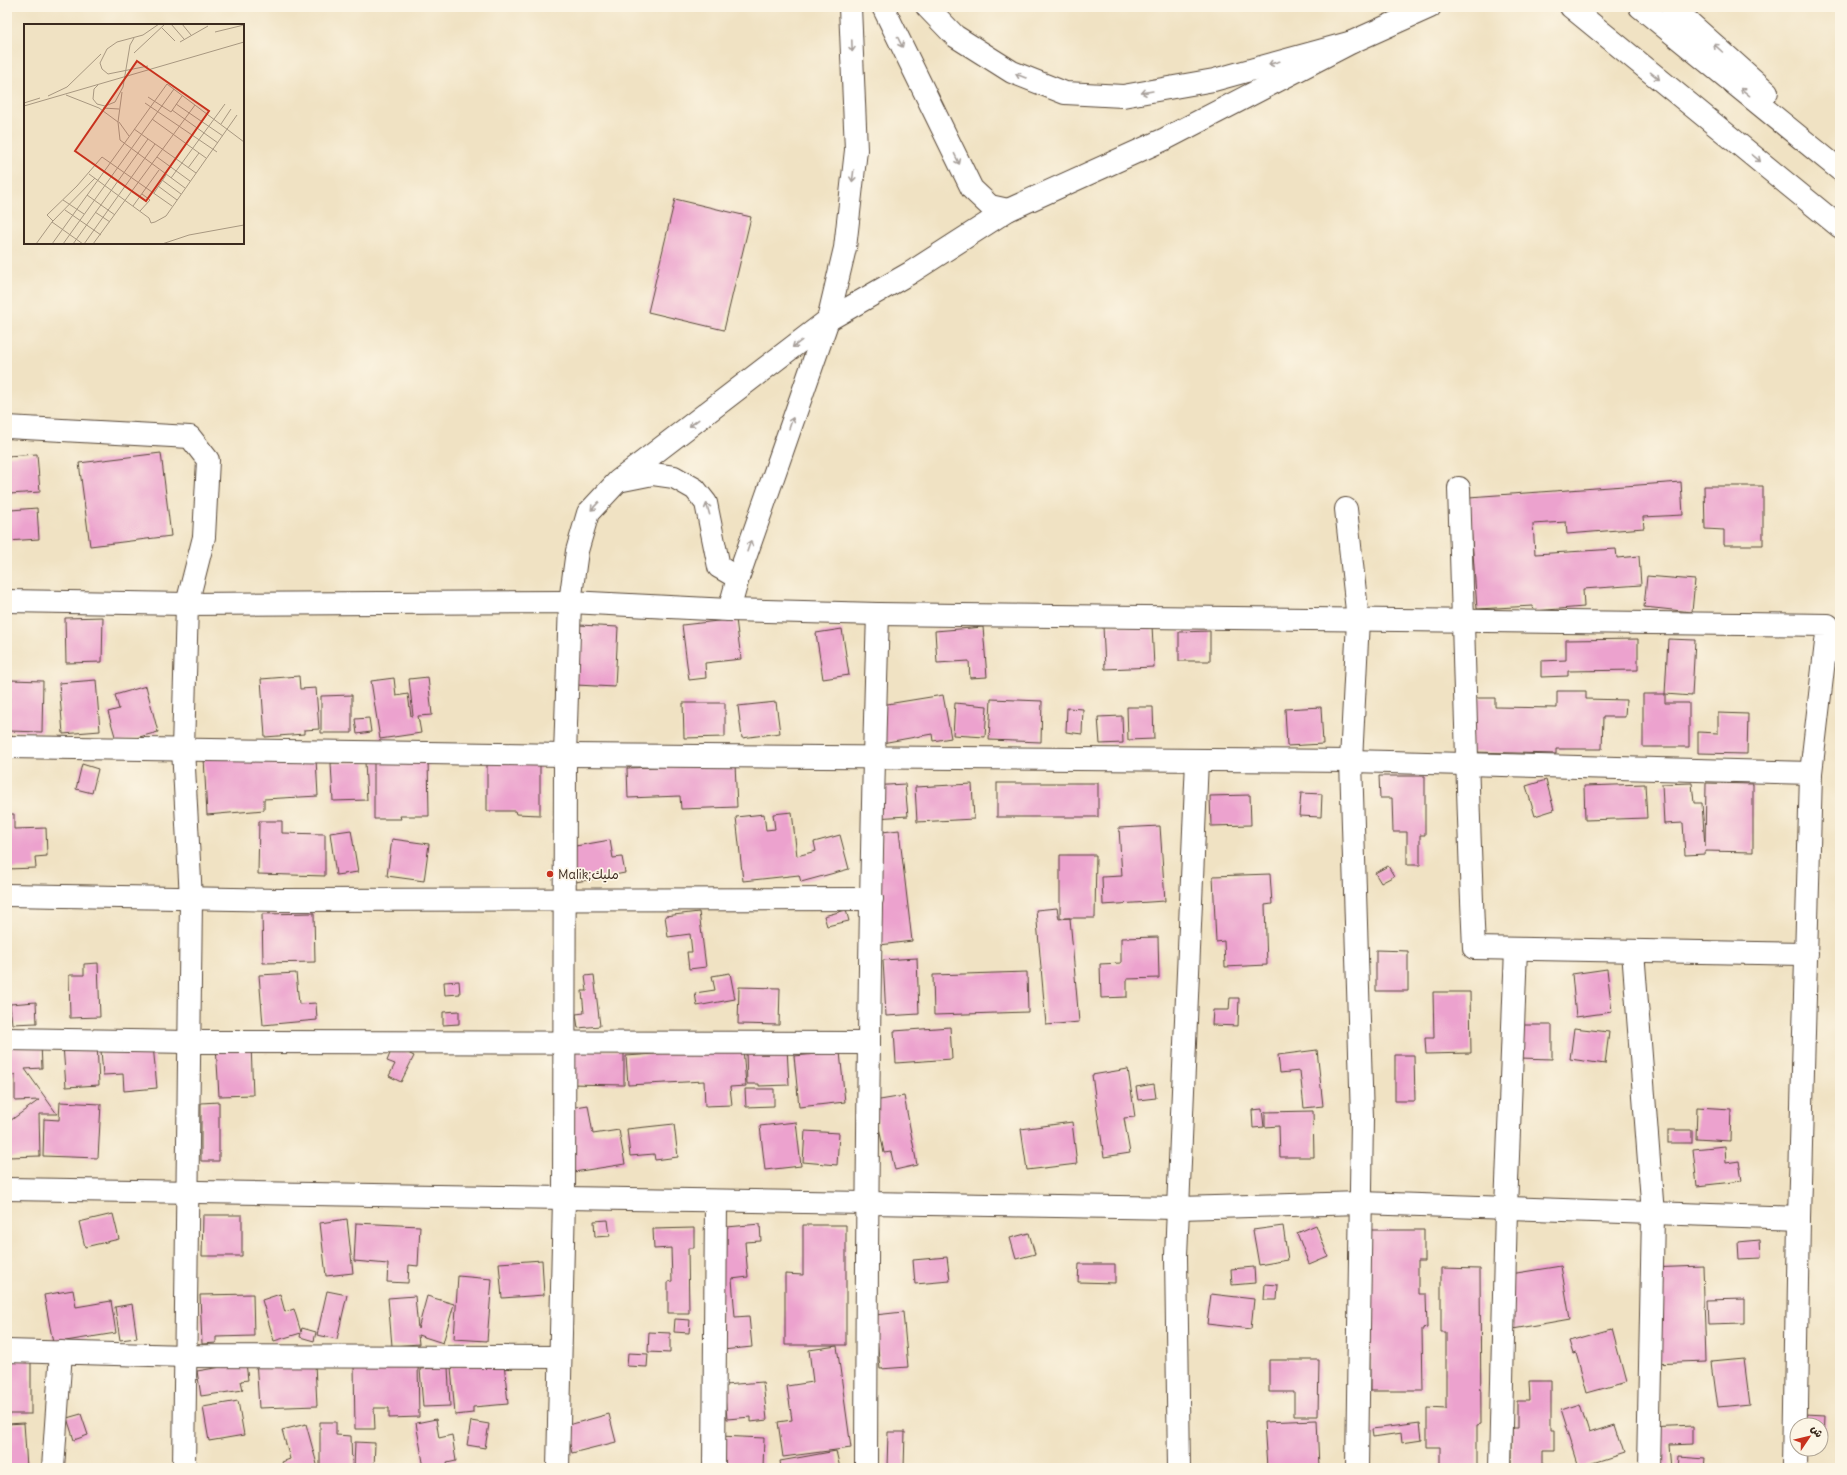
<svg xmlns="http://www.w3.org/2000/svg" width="1847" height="1475" font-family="Delius,'Playpen Sans Arabic',sans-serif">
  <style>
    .building { fill: #eca2ce }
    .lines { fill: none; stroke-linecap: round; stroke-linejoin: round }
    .minor-casing { stroke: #564637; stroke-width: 24 }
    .trunk-casing { stroke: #564637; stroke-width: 24 }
    .minor { stroke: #fff; stroke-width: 22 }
    .trunk { stroke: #fff; stroke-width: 22 }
    .oneway { stroke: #a79f9a }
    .poi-dot { fill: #c8321e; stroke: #fcf5e5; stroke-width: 1.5 }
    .labels { text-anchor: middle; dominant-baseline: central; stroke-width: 3.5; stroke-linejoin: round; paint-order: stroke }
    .poi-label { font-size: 13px; fill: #3b2a1e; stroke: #fcf5e5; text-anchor: start }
    .inset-road { fill: none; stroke: #a89881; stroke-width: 1 }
    .view { fill: #c8321e; fill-opacity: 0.15; stroke: #c8321e; stroke-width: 2 }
    .inset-edge { fill: none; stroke: #3b2a1e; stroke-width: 2 }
  </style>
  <rect width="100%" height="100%" fill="#fcf5e5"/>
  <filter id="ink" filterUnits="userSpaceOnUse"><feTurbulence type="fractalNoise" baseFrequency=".025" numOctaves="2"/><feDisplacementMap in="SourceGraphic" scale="8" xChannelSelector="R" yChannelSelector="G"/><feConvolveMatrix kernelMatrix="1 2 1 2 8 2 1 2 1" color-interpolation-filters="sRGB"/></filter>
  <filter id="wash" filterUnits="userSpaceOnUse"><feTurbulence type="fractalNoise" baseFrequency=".012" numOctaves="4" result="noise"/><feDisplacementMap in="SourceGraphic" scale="16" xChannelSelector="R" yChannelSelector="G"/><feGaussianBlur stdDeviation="0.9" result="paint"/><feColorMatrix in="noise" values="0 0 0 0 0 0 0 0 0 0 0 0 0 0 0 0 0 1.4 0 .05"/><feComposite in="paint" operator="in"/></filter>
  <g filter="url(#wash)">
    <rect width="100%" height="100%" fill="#f0e2c3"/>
    <g id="blocks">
      <g class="building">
        <polygon points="675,199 751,217 724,330 648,312"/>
        <polygon points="161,453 171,536 90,546 79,463"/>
        <polygon points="37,454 40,492 9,494 11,510 37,508 39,539 7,541 7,456"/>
        <polygon points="1681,482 1683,515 1643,517 1644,528 1567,534 1566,522 1533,524 1535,554 1616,549 1617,558 1639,556 1641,585 1583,589 1584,607 1534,611 1533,606 1477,609 1469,497"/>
        <polygon points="1704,486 1763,486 1763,545 1724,545 1724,530 1705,529"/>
        <polygon points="1647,576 1695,580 1692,612 1644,607"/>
        <polygon points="103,617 102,662 66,663 65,618"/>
        <polygon points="736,619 741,659 705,663 706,678 689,680 682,625"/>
        <polygon points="579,625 618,627 615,687 576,685"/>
        <polygon points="1152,625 1154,667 1105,669 1103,626"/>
        <polygon points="983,627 987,677 970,678 969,661 937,663 935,631"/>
        <polygon points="842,629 849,675 823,679 816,633"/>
        <polygon points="1210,631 1210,661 1179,661 1179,632"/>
        <polygon points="1638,639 1638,670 1568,671 1568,676 1541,677 1541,661 1566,660 1566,640"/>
        <polygon points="1668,639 1695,640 1692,696 1665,694"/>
        <polygon points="299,676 300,689 316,688 319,729 304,730 304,734 265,737 261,679"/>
        <polygon points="428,677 432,715 418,716 421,733 380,739 371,681 394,678 396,696 408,694 411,716 413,716 409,679"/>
        <polygon points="10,680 43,681 42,732 9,731"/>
        <polygon points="96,680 100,731 63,734 59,683"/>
        <polygon points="146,686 158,732 117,743 108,712 119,709 115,695"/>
        <polygon points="1557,691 1586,691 1586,699 1626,700 1625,717 1603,717 1602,749 1556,749 1556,754 1471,752 1471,698 1495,698 1495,707 1557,708"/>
        <polygon points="1643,694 1665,694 1665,703 1689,703 1689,747 1643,747"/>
        <polygon points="352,695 352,733 321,733 321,696"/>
        <polygon points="943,695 951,738 933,741 932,734 882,743 875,706"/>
        <polygon points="991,699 1042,701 1041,742 989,740"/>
        <polygon points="776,702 780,733 742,738 738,706"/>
        <polygon points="683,703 725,703 725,737 684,738"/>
        <polygon points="955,703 987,706 985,737 953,735"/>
        <polygon points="1127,707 1153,707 1154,739 1128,740"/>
        <polygon points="1321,707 1323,744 1287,746 1285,709"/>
        <polygon points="1067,708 1083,709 1082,734 1066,732"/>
        <polygon points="1718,713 1748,714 1747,754 1698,753 1698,732 1718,733"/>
        <polygon points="1122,716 1123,743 1100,744 1098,717"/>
        <polygon points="369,718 371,732 357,734 355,719"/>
        <polygon points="374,757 428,757 429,816 400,816 401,819 374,819"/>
        <polygon points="204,758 316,759 318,796 264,799 264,810 207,815"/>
        <polygon points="487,759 540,759 540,815 516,814 515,811 487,811"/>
        <polygon points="365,762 367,800 333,801 331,763"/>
        <polygon points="82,764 98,769 92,793 76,789"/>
        <polygon points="735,764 737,807 681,809 680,796 628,798 627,768"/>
        <polygon points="1379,776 1425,776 1425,835 1420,835 1420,865 1407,865 1407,832 1393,832 1392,798 1380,798"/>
        <polygon points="1546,780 1554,810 1535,816 1526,786"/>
        <rect x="997" y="783" width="101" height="34"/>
        <polygon points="1692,783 1694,803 1702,803 1705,847 1706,783 1753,784 1753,852 1705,851 1705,854 1685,855 1683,823 1664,824 1662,784"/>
        <polygon points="905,784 908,816 874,818 871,786"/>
        <polygon points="972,784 974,819 917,822 915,787"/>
        <polygon points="1645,784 1647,818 1585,820 1584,786"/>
        <polygon points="1301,793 1322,794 1321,817 1299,816"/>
        <polygon points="1250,795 1251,825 1211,826 1210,796"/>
        <polygon points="792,812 797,856 816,851 814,842 840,835 849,869 801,882 799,875 743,881 736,817 764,814 766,830 775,829 773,814"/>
        <polygon points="7,814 14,814 14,829 46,828 47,856 35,857 36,868 7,869"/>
        <polygon points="259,821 282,821 282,833 325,834 325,876 258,874"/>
        <polygon points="1160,826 1165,901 1103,905 1102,877 1122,876 1119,828"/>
        <polygon points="351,830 358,872 336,875 330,833"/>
        <polygon points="899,830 912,941 880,945 866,834"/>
        <polygon points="392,839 429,844 424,881 387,876"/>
        <polygon points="610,840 613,858 622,857 625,873 576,882 570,847"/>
        <polygon points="1060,855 1096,855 1095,918 1060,918"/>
        <polygon points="1388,866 1394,876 1381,883 1375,873"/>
        <polygon points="1270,874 1272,904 1265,905 1267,965 1225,967 1224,941 1216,942 1213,876"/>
        <polygon points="1057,908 1059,919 1070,918 1079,1022 1046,1025 1036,910"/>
        <polygon points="846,910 849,921 827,926 824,916"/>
        <polygon points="699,912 706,967 689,969 687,952 692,952 690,934 668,937 665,916"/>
        <polygon points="314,913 315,962 263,963 262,914"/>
        <polygon points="1158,937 1159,978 1127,979 1127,997 1101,998 1100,964 1121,963 1121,938"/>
        <polygon points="1376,950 1408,951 1408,991 1376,991"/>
        <polygon points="917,958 919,1014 886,1016 883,960"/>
        <polygon points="98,963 100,1017 70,1018 69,975 84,975 84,964"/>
        <polygon points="1607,969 1612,1012 1576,1017 1572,974"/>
        <polygon points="1027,972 1028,1012 934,1015 933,975"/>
        <polygon points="296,973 299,1004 316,1003 317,1020 263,1025 259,975"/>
        <polygon points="730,973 735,999 697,1006 695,993 715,990 712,976"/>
        <polygon points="594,975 600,1026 578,1028 576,1014 584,1013 582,991 587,991 585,976"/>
        <polygon points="459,981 460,994 445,995 444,982"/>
        <polygon points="739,987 780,988 779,1025 738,1024"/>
        <polygon points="1433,992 1470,992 1471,1053 1426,1054 1425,1038 1434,1038"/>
        <polygon points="1230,998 1239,998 1238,1026 1212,1025 1213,1010 1229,1010"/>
        <polygon points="36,1002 37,1023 12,1024 10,1004"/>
        <polygon points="459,1011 459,1024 443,1025 443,1012"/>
        <polygon points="1520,1025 1552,1025 1552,1059 1520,1058"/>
        <polygon points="950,1027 952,1059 896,1063 894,1031"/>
        <polygon points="1574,1028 1609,1032 1605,1064 1570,1059"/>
        <polygon points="41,1042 42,1068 25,1069 57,1114 39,1114 40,1156 8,1157 7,1123 39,1100 15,1101 15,1074 7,1080 7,1043"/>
        <polygon points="97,1043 99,1085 66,1087 63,1045"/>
        <polygon points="153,1045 157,1088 124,1091 123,1074 103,1075 101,1050"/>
        <polygon points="251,1045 253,1095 219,1096 216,1046"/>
        <polygon points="393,1046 414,1056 401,1082 389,1076 395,1064 387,1061"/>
        <polygon points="743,1048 746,1086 730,1087 732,1105 705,1106 704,1081 628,1085 626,1056"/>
        <polygon points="787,1048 789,1085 759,1086 759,1084 747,1084 746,1050"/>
        <polygon points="568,1050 624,1051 624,1085 568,1084"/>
        <polygon points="1317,1050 1323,1106 1304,1108 1300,1071 1280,1073 1278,1055"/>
        <polygon points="840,1052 845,1102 799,1107 794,1056"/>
        <polygon points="1395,1055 1414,1055 1415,1101 1395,1101"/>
        <polygon points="1128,1069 1135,1117 1124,1118 1130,1153 1104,1157 1092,1075"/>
        <polygon points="1154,1084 1156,1098 1138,1100 1136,1087"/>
        <polygon points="745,1089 774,1089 774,1106 746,1107"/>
        <polygon points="904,1096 917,1165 895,1170 891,1152 884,1153 874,1101"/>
        <polygon points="60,1102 101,1104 98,1158 43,1156 44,1119 59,1120"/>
        <polygon points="219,1102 219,1161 201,1161 201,1103"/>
        <polygon points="588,1105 593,1134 619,1130 625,1164 574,1172 564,1109"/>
        <polygon points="1697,1107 1731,1109 1730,1141 1696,1139"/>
        <polygon points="1262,1109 1264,1127 1253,1128 1252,1110"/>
        <polygon points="1313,1111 1314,1157 1280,1157 1279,1126 1265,1127 1265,1112"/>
        <polygon points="796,1122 801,1166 765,1170 760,1126"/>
        <polygon points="1072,1122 1077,1164 1027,1170 1021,1129"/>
        <polygon points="674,1124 678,1157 655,1160 654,1154 630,1156 627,1129"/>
        <rect x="1668" y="1130" width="24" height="13"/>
        <polygon points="805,1131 839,1133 837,1165 803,1162"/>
        <polygon points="1725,1146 1726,1163 1739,1161 1742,1181 1697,1186 1693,1149"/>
        <polygon points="113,1214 119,1239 85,1247 79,1222"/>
        <polygon points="203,1215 242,1215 242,1256 202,1256"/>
        <polygon points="347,1219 353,1273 326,1276 320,1223"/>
        <polygon points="608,1220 610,1236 595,1237 594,1221"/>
        <polygon points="356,1223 420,1226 418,1266 409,1265 408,1283 387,1282 388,1264 354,1261"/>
        <polygon points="760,1224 761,1241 745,1242 748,1277 732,1279 735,1317 749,1316 752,1347 722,1350 716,1228"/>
        <polygon points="803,1225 846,1225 846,1345 785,1345 785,1274 803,1275"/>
        <polygon points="1316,1225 1328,1256 1309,1264 1297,1233"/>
        <polygon points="1283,1226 1288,1260 1259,1265 1253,1230"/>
        <polygon points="694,1228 694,1248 688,1248 689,1313 668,1313 668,1282 672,1281 671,1248 654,1249 653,1229"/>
        <polygon points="1369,1230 1424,1230 1424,1261 1418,1261 1418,1294 1426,1294 1427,1328 1422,1329 1423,1391 1370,1391"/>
        <polygon points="1029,1233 1035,1254 1016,1259 1010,1238"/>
        <polygon points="1760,1240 1761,1258 1739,1259 1738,1242"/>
        <polygon points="947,1257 950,1281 915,1284 913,1260"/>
        <polygon points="542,1260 544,1295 502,1298 499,1263"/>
        <polygon points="1079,1264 1115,1264 1115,1283 1078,1282"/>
        <polygon points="1561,1266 1570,1319 1513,1329 1504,1275"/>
        <polygon points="1703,1266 1706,1361 1652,1363 1648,1268"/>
        <polygon points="1254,1267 1255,1283 1232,1285 1231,1269"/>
        <polygon points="1441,1268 1480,1269 1481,1424 1477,1425 1477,1468 1440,1468 1440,1447 1427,1447 1427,1408 1446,1409 1446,1332 1441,1332"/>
        <polygon points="458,1276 492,1279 487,1341 454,1339"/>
        <polygon points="1265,1284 1278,1285 1277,1300 1264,1300"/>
        <polygon points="73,1290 76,1307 111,1301 116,1333 53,1343 44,1295"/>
        <polygon points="327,1291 347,1295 337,1339 317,1335"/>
        <polygon points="253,1294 254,1336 216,1337 216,1343 202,1344 200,1295"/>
        <polygon points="280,1294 285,1312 294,1309 301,1332 302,1328 316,1332 314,1341 300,1337 301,1333 274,1341 262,1300"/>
        <polygon points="1211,1294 1254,1299 1251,1329 1207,1324"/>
        <polygon points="415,1296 418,1329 427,1296 454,1304 443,1343 418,1335 419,1344 392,1346 388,1298"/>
        <polygon points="1744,1299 1744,1324 1708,1325 1707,1300"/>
        <polygon points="132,1304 137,1338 120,1340 115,1307"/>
        <polygon points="903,1312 908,1367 880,1369 875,1315"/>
        <polygon points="675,1319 690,1320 689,1333 674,1332"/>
        <polygon points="1612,1329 1626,1382 1587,1393 1576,1353 1573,1354 1569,1341"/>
        <polygon points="649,1332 670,1333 670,1353 648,1352"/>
        <polygon points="837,1346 851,1448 783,1457 778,1422 792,1420 787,1386 813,1382 809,1350"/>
        <polygon points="628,1353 648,1354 647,1367 627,1366"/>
        <polygon points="1744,1358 1750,1405 1718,1408 1712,1361"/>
        <polygon points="256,1359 315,1363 317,1406 259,1408"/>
        <rect x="7" y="1360" width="24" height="54"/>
        <polygon points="1269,1360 1319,1360 1318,1416 1294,1416 1294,1392 1269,1392"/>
        <polygon points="504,1362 508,1404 473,1407 473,1413 455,1415 451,1367"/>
        <polygon points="246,1363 248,1380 241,1381 243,1390 201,1396 197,1371"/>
        <polygon points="418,1363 419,1417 389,1418 389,1408 374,1408 375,1429 355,1429 354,1365"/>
        <polygon points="448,1367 450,1406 423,1407 420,1369"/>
        <polygon points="1529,1381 1551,1381 1551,1429 1554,1429 1554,1450 1543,1450 1543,1468 1512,1468 1512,1428 1517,1428 1517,1401 1530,1401"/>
        <polygon points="763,1382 767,1420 751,1422 751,1417 727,1419 724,1385"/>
        <polygon points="238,1401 244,1435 209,1441 203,1407"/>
        <polygon points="1580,1404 1589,1433 1614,1425 1623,1453 1579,1467 1561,1410"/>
        <polygon points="81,1414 88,1435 74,1440 67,1418"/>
        <polygon points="609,1414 616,1442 572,1453 565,1426"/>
        <polygon points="1805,1414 1826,1415 1825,1437 1821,1437 1821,1425 1805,1425"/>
        <polygon points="436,1419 439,1438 452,1435 456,1461 447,1463 448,1468 424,1468 416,1423"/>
        <polygon points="1317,1420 1319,1468 1267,1468 1264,1422"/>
        <polygon points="471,1421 489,1424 485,1448 467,1445"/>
        <polygon points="320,1422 336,1422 336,1435 351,1436 352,1468 320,1468"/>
        <polygon points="24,1423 27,1468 7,1468 7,1424"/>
        <polygon points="1420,1423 1422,1440 1402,1443 1401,1433 1373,1437 1372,1429"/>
        <polygon points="306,1424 318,1468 284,1468 282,1462 290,1459 282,1430"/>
        <polygon points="1695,1425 1695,1443 1668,1444 1670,1468 1648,1468 1647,1427"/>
        <polygon points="888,1432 905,1432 904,1468 887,1468"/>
        <polygon points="720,1436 764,1438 763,1468 720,1468"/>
        <polygon points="355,1442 375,1443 374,1468 354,1468"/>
        <polygon points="836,1451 840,1468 781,1468 780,1461"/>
        <polygon points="1677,1455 1705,1457 1704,1468 1676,1468"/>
      </g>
    </g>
  </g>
  <g filter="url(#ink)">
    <use href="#blocks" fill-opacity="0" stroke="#564637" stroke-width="1"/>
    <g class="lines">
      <defs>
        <g id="minor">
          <polyline points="7,427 190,437 208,460 204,537 187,604 183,749 191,899 184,1468"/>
          <polyline points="623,480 653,474 674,477 695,489 706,503 719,567 738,578"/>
          <path d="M1459,488C1464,642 1467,795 1474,948L1807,954"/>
          <polyline points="1346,509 1358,620 1351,761 1362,1118 1357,1468"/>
          <polyline points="7,601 187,604 570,602 729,610 878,614 1828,625 1811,773 1799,1218 1795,1468"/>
          <polyline points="729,610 738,578 828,320"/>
          <polyline points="7,747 565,755 1351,761 1811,773"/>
          <polyline points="7,895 282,900 872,899"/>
          <polyline points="1633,951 1653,1214 1648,1468"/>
          <polyline points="7,1039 190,1042 869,1043"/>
          <polyline points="7,1189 1179,1208 1361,1203 1799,1218"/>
          <polyline points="7,1351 186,1356 560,1357"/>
          <polyline points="53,1468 61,1352"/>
          <polyline points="558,1468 564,1198 565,755 570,602 577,551 588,513 618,481 828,320 910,273 1008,210 1165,139 1352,42 1430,7"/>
          <polyline points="714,1468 716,1201"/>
          <path d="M866,1468C867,1183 869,898 878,614"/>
          <polyline points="1179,1468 1176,1256 1197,760"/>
          <polyline points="1500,1468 1506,1208 1516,949"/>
        </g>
        <g id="trunk">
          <polyline points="883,7 972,189 990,206 1008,210"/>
          <polyline points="927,7 955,36 1012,72 1065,93 1123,96 1214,80 1352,42"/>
          <polyline points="1571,7 1840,227"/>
          <polyline points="1640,7 1840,170"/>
          <polyline points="1672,7 1767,92"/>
          <polyline points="828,320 845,248 856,150 850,7"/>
        </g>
      </defs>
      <use href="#minor" class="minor-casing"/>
      <use href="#trunk" class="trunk-casing"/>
      <use href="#minor" class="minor"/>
      <use href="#trunk" class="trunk"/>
    </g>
    <defs><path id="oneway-shaft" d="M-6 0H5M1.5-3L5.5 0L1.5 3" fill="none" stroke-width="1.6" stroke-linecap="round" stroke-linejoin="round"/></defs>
    <g class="oneway">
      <use href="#oneway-shaft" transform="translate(900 42) rotate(64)"/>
      <use href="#oneway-shaft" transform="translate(852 46) rotate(88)"/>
      <use href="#oneway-shaft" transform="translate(1718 48) rotate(-138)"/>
      <use href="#oneway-shaft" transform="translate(1274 63) rotate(164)"/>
      <use href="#oneway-shaft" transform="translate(1021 76) rotate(-159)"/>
      <use href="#oneway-shaft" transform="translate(1655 76) rotate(39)"/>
      <use href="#oneway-shaft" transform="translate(1147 92) rotate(170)"/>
      <use href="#oneway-shaft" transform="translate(1745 92) rotate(-141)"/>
      <use href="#oneway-shaft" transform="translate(1756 158) rotate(39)"/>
      <use href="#oneway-shaft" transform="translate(957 159) rotate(64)"/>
      <use href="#oneway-shaft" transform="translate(853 176) rotate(97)"/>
      <use href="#oneway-shaft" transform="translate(797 344) rotate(143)"/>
      <use href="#oneway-shaft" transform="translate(694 423) rotate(143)"/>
      <use href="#oneway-shaft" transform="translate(791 423) rotate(-71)"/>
      <use href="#oneway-shaft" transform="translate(595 506) rotate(133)"/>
      <use href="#oneway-shaft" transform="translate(708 509) rotate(-106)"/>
      <use href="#oneway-shaft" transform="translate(749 546) rotate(-71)"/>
    </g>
  </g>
  <circle class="poi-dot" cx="550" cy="874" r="4"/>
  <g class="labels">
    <g class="poi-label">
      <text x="558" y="874">Malik;مليك</text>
    </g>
  </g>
  <g transform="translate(24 24)">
    <rect width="220" height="220" fill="#f0e2c3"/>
    <path class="inset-road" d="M147,0L160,15M158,0L167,11M138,4L151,17M191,8L220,1M156,18L184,2M83,25L93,18L119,11L135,0M83,25L76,39L78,45L84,50L124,42M110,29L141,0M74,61L70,65L69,75L73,80L81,82L91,78L99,63M99,63L106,21L110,14M98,68L94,98L96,116L161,164M42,71L75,84L94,98M24,72L43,63L77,30M124,73L147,88L158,72M0,79L16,74M121,79L193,128M152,80L199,112M0,82L220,18M79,84L95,85M148,86L194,119M128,95L182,134M95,98L105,112M197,100L207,85M110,105L172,149M133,133L166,157M164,144L175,129M65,150L125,194L127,199L131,198L142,192L213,91M147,154L201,80M138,156L157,170M134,162L153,176M130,169L142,151M63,171L91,191M39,176L60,190M109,182L135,146M41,186L77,211M116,187L126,176L118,170M71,188L86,198M29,197L23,191L53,162L78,133L148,182M28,198L59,220M12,220L28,198L71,154M28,220L143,60L220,118M39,220L150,65M49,220L124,115M60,220L131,120M69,220L171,81M138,220L165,211L220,201"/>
    <path class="view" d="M113,37L185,87L122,177L51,127Z"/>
    <rect width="220" height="220" class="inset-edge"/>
  </g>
  <rect width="1847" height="1475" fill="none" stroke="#fcf5e5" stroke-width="24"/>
  <g transform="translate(1809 1437) rotate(55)"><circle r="19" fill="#fcf5e5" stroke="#afa495"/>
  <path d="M0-3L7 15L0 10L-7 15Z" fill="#c8321e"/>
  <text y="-6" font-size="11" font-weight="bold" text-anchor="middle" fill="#3b2a1e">ش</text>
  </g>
</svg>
